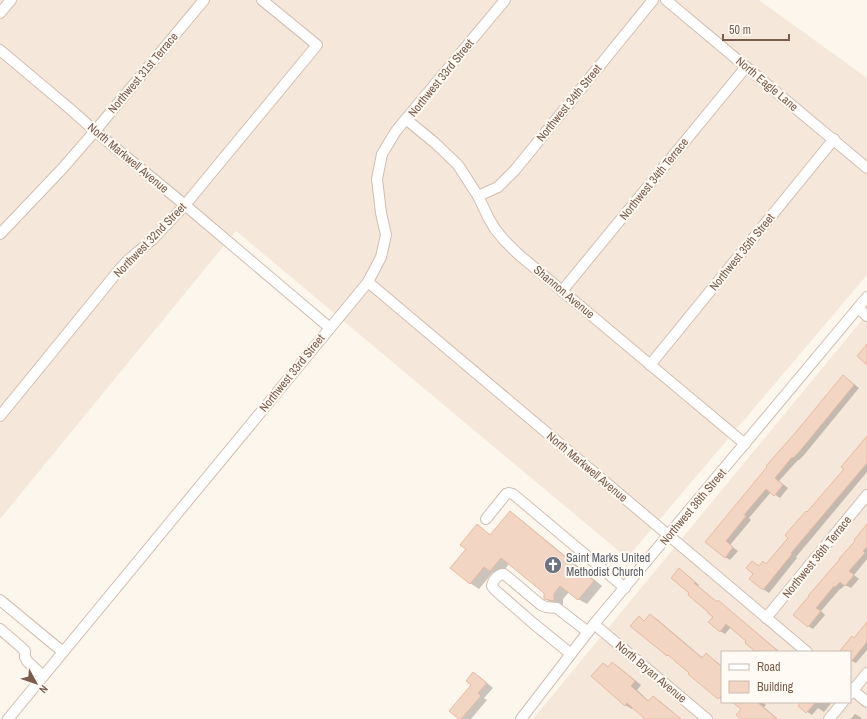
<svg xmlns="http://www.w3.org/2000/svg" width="867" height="719" font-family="'Archivo Narrow',sans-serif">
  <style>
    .residential { fill: #f5e8da; fill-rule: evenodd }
    .shadow { fill: #0003 }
    .building { fill: #f3d5c3; stroke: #e6bba3 }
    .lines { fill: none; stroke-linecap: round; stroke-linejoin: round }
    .minor-casing { stroke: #d1beb0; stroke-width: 12 }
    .minor { stroke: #fff; stroke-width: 10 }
    .labels { text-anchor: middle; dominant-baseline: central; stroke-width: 4; stroke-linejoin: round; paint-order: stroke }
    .street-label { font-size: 12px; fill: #7a5c4d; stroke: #fffaf3 }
    .worship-label { font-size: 12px; fill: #5b616d; stroke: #fffaf3; text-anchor: start }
  </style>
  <rect width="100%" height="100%" fill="#fdf6ec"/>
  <g class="residential">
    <polygon points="0,0 759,0 867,78 867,275 627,558 236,231 0,519"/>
    <path d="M867,314V719H533ZM722,652H850V702H722Z"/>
  </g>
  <g class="shadow">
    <polygon points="843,376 848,379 859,388 804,455 799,460 798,460 779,481 788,488 780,498 771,492 749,518 751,520 730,545 738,551 730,560 725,557 707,541"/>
    <polygon points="867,438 867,472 796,557 797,558 769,593 763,589 760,567 766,565 789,538 807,513 845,469"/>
    <polygon points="510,513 519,518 602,586 587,604 578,599 569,592 563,599 563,606 554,604 545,599 545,593 509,564 500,575 493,572 479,589 470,583 467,549 477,526 491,535"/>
    <polygon points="867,526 867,559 854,575 859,579 851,588 845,585 841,589 840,589 821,611 825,615 813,629 808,626 795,615"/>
    <polygon points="684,572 699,585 698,586 717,602 723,605 780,652 757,652 748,641 731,627 725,634 720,631 714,617 691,593"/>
    <polygon points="650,615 657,619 703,658 706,655 712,658 722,666 722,700 689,674 691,673 675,659 667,655 639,618 645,621"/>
    <polygon points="867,624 867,650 856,663 850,660 850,652 841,652 855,639"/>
    <polygon points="612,663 619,667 641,685 637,690 650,702 653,697 660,701 681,719 647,719 633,707 632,709 625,705 603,664 609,667"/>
    <polygon points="473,673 480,677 493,688 484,698 487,700 471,719 461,719 451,711 472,685"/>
    <polygon points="733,702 763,702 766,705 764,707 778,719 743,719 742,709"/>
    <polygon points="803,702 832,702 824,712 818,708 812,715 799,706"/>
    <polygon points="855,714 860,717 862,719 851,719"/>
  </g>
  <g class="building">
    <polygon points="867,344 867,365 857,356"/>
    <polygon points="843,375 854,385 799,452 793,458 792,457 775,478 783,485 774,496 766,489 744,515 746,516 726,541 733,547 725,558 705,542 767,467 766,466 796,432"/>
    <polygon points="867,436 867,463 791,553 792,554 763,590 749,579 753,574 746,568 752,561 759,566 763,561 766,564 788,538 785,535 806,511 807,512 844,469 841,467"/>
    <polygon points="510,511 594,581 578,600 560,586 554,594 554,601 544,599 544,593 501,558 490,571 484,567 470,584 450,568 466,549 460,545 477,524 490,535"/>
    <polygon points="867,524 867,547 863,551 865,553 849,571 854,575 845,586 840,582 835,587 834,586 816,608 821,611 808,627 793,615 809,596 808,596 840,559 839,559 855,541 854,540"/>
    <polygon points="679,568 695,582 694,583 717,602 718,600 779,652 756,652 745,643 746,641 726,624 720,632 708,622 713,617 708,613 708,612 688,595 689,593 671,578"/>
    <polygon points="650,614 702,658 706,653 722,667 722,695 718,699 688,674 689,673 668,655 667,656 630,626 639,616 644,621"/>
    <polygon points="867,622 867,642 850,663 850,652 839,652 852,636 854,638"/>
    <polygon points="612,662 635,681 631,686 648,701 653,696 681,719 645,719 627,703 625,706 591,676 603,663 608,667"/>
    <polygon points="473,672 487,683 478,693 481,696 461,719 459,719 449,711 471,685 466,681"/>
    <polygon points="732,702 757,702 777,719 741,719 736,715 741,709"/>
    <polygon points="801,702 816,702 806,713 798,706"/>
  </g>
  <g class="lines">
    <defs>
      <g id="minor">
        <polyline points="666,0 867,168"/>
        <polyline points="0,13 11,0"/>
        <polyline points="0,50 69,108 95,131 185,205 330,328"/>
        <polyline points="407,120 435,143 458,165 478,196 488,217 495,229 504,240 518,254 745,444"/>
        <polyline points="478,196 498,187 515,170 653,0"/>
        <polyline points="0,234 62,169 95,131 204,0"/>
        <polyline points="368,282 807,652"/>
        <polyline points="562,291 746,67"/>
        <polyline points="858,308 867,316"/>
        <polyline points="650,365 834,139"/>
        <polyline points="0,416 119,270 127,261 152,240 185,205 317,45 262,0"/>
        <polyline points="486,519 506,494 509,493 513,494 625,588"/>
        <polyline points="0,600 63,652"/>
        <polyline points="766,618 867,495"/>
        <polyline points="594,624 707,719"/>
        <polyline points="0,629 21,647 25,651 25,657 27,661 43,676"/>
        <path d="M571,654L534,624L495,590L492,586C493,580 498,574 504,574L541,605L546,607L557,608L588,632"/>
        <polyline points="850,688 867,702"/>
        <polyline points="850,694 867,673"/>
        <polyline points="8,719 368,282 381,257 386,235 381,213 377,179 382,154 396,131 505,0"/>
        <polyline points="521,719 594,624 867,297"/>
        <polyline points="829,719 843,702"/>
      </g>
    </defs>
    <use href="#minor" class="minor-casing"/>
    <use href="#minor" class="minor"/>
  </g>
  <defs>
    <symbol id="church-disc" viewBox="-11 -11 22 22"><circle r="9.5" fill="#6b7280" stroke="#fffaf3"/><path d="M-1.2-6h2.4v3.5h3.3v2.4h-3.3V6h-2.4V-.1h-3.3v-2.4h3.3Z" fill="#fff"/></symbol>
  </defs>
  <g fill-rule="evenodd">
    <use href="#church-disc" x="543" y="555" width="20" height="20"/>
  </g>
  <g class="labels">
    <g class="street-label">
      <text transform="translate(143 73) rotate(-50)">Northwest 31st Terrace</text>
      <text transform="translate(441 78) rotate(-51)">Northwest 33rd Street</text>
      <text transform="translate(767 84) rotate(40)">North Eagle Lane</text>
      <text transform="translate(569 103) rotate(-51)">Northwest 34th Street</text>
      <text transform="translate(128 158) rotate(40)">North Markwell Avenue</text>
      <text transform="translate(654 179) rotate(-51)">Northwest 34th Terrace</text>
      <text transform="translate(150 240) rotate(-46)">Northwest 32nd Street</text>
      <text transform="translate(742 252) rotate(-51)">Northwest 35th Street</text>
      <text transform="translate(564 292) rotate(40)">Shannon Avenue</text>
      <text transform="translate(292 373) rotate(-51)">Northwest 33rd Street</text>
      <text transform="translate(587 467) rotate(40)">North Markwell Avenue</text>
      <text transform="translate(693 507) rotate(-50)">Northwest 36th Street</text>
      <text transform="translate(817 557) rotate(-51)">Northwest 36th Terrace</text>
      <text transform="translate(651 672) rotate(40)">North Bryan Avenue</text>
    </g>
    <g class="worship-label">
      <text x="566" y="558">Saint Marks United<tspan x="566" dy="14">Methodist Church</tspan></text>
    </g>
  </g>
  <rect x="721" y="651" width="130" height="52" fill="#fffaf3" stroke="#cabbb1"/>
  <rect x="729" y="664" width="20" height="6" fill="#ffffff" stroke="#cabbb1"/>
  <text x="757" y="671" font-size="12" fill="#7a5c4d">Road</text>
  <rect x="729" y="681" width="20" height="12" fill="#f3d5c3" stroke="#cabbb1"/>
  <text x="757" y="691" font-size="12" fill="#7a5c4d">Building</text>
  <g transform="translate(36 683) rotate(130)" stroke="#fffaf3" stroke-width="3" paint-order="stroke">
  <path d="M0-3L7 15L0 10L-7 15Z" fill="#7a5c4d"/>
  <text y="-6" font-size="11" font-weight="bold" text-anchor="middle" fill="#7a5c4d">N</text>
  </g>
  <path d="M723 34v6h66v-6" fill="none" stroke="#7a5c4d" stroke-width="2"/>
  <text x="729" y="34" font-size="12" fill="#7a5c4d" stroke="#fffaf3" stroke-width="3" paint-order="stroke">50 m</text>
</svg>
